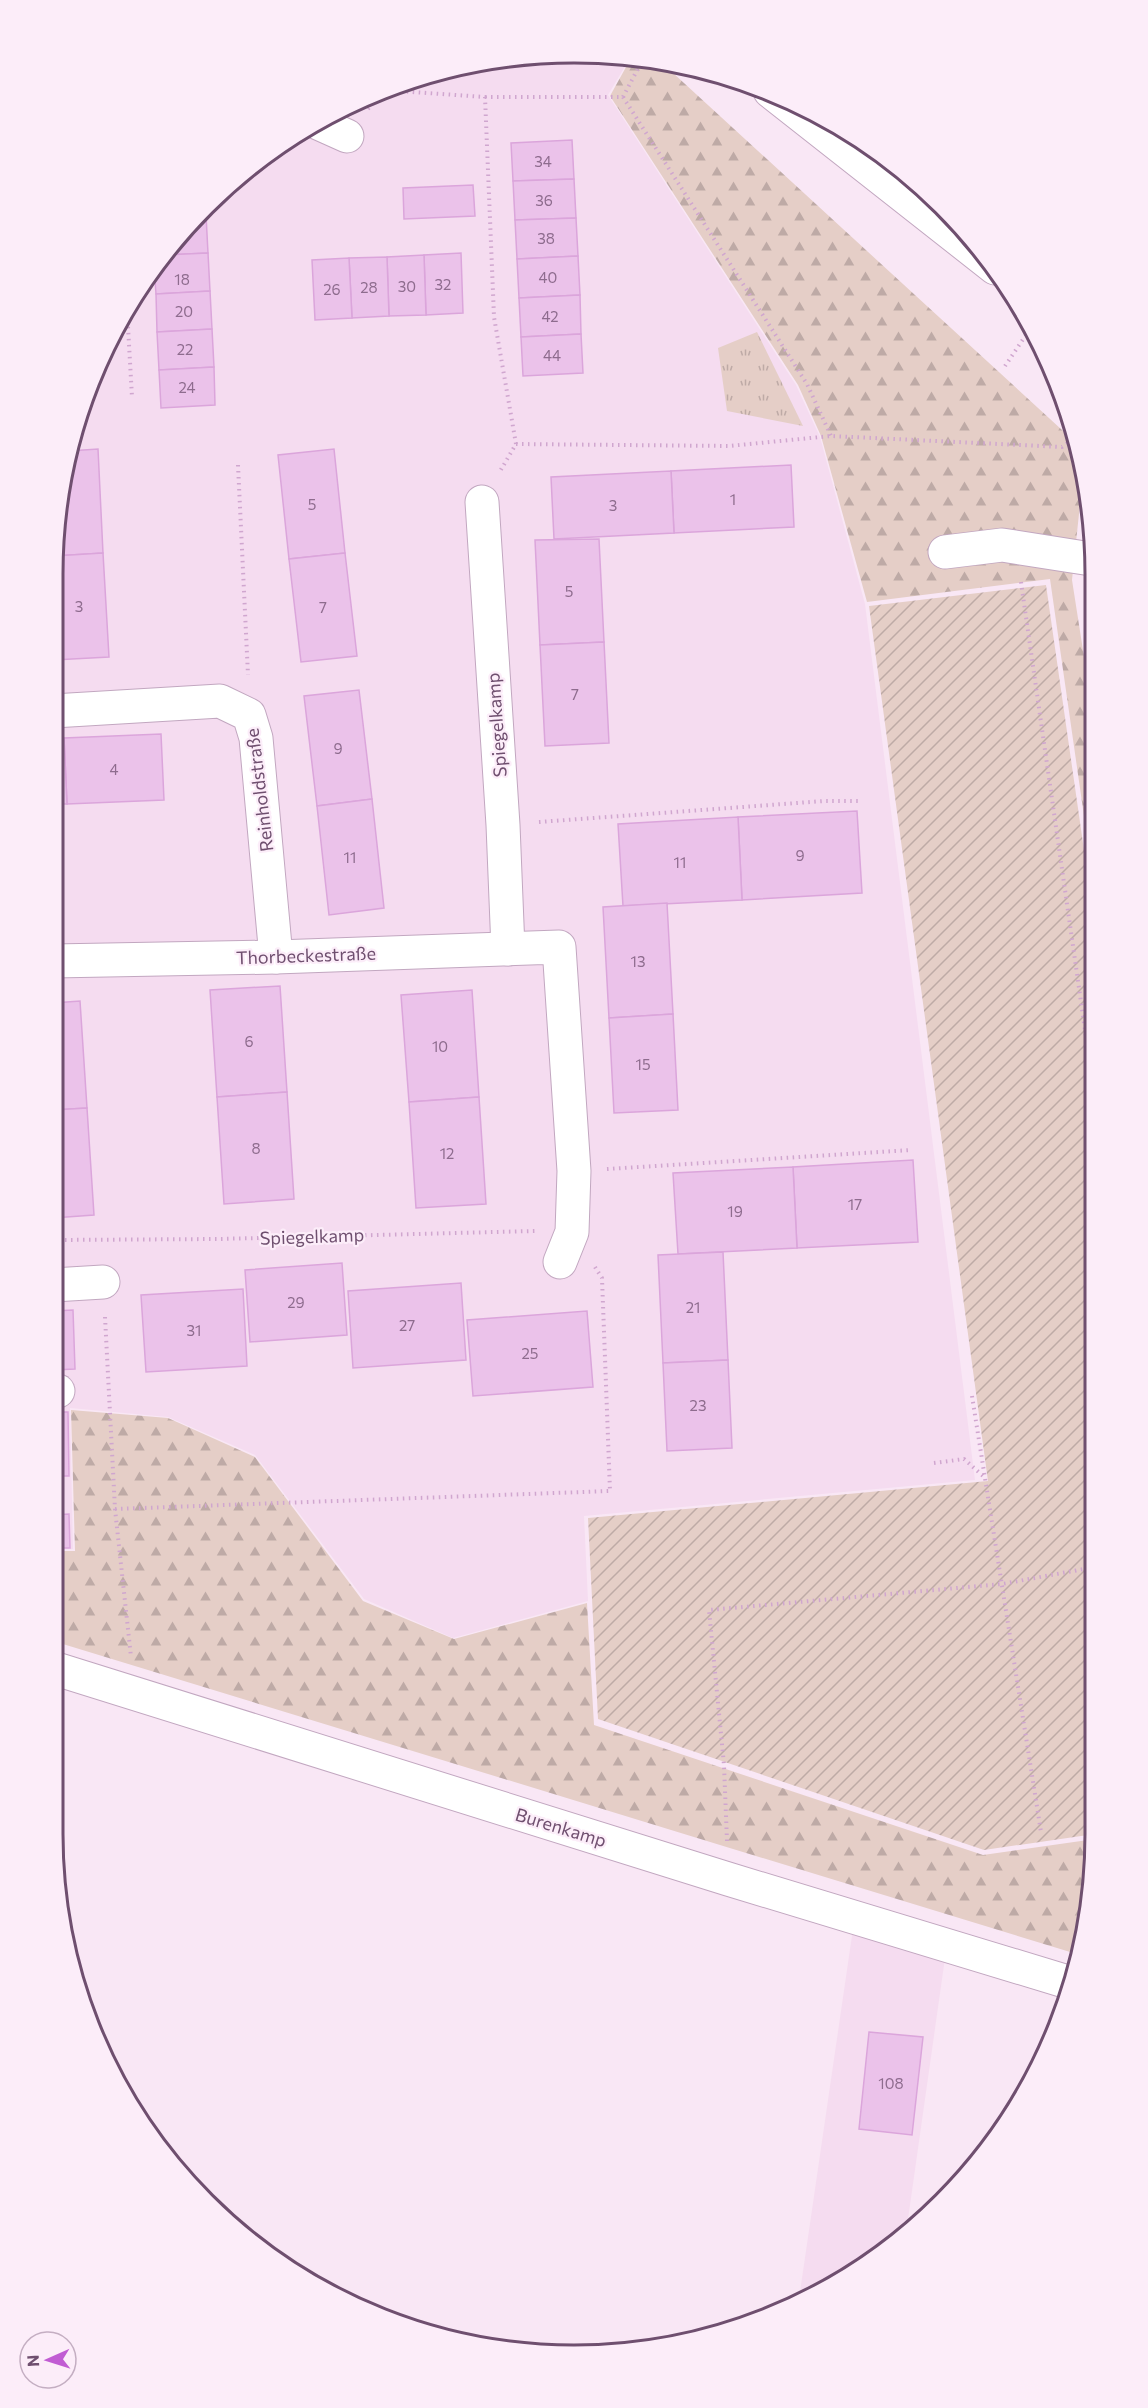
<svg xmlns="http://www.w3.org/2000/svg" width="1148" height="2408" font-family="Commissioner,sans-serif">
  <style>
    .residential { fill: #f5dcf0 }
    .forest { fill: url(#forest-firs) }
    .park { fill: url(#park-tufts) }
    .garden { fill: url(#garden-furrows) }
    .building { fill: #ebc2ea; stroke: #dba5db; stroke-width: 1.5 }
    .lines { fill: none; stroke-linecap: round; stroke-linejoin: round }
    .minor-casing { stroke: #c2a7c0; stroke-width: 35 }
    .path { stroke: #d0a6cf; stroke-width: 4; stroke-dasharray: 1.5 4.5; stroke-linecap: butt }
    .minor { stroke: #fff; stroke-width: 33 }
    .labels { text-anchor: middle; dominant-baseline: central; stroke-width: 4.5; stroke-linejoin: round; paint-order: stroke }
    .number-label { font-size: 15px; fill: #8e6c8e }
    .street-label { font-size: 18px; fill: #6f4f6f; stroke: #fcedf9 }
    .rim { fill: none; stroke: #6f4f6f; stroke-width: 3 }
  </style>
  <defs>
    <pattern id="forest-firs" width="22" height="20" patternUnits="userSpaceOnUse" patternTransform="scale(1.5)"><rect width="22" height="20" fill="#e5cec7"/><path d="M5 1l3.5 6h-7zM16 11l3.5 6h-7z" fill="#beaaa6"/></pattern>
    <pattern id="park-tufts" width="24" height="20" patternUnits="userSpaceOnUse" patternTransform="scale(1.5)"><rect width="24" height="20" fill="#e5cec7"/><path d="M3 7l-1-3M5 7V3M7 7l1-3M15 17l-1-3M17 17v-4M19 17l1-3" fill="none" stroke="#beaaa6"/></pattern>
    <pattern id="garden-furrows" width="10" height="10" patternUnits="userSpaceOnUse" patternTransform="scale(1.5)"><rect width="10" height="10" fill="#e5cec7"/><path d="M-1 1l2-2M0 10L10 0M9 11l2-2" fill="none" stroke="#beaaa6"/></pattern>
  </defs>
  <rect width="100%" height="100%" fill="#f9e7f5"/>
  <g class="residential">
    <polygon points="574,53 630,58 608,95 796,385 820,437 865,604 975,1480 584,1516 588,1601 453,1638 364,1599 255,1455 168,1417 70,1408 73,1549 53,1550 53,574 62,473 92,375 140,285 205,205 284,141 374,92 472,63"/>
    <polygon points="854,1922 946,1951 907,2226 834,2286 799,2299"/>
  </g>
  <g class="forest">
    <polygon points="631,58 660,61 1074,441 1083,476 1072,580 1092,708 1092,872 1050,579 867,602 821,436 798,385 610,96"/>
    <polygon points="71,1410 168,1418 255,1457 363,1601 454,1639 587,1603 594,1725 983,1855 1095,1839 1086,1935 1080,1955 53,1641 53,1551 75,1551"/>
  </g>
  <polygon class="park" points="757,332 803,426 727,411 718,348"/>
  <polygon class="garden" points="1046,585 1092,906 1095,1834 984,1850 598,1719 588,1518 988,1481 869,606"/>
  <g class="building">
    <polygon points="572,140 574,179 513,181 511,143"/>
    <polygon points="574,179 576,218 515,220 513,181"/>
    <polygon points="473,185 475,216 404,219 403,188"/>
    <polygon points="197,215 206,215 208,253 164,255"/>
    <polygon points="576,218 578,256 517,259 515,220"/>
    <polygon points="208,253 210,291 156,294 154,267 164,255"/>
    <polygon points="461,253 463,313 426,315 424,255"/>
    <polygon points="424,255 426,315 389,316 387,257"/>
    <polygon points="578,256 580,295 519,298 517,259"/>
    <polygon points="387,257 389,316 352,318 349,258"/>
    <polygon points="349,258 352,318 315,320 312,260"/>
    <polygon points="210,291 212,329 157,332 156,294"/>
    <polygon points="580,295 581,334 521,337 519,298"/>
    <polygon points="212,329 214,367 159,370 157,332"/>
    <polygon points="581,334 583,373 523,376 521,337"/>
    <polygon points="214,367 215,405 161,408 159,370"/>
    <polygon points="98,449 103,553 54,556 62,473 69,451"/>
    <polygon points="334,449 345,553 289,559 278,455"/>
    <polygon points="791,465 794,527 674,533 671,471"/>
    <polygon points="671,471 674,533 554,539 551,477"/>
    <polygon points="599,539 604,642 540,645 535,540"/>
    <polygon points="103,553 109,657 54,660 54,556"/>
    <polygon points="345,553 357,656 301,662 289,559"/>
    <polygon points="604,642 609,743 545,746 540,645"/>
    <polygon points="359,690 372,799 317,806 304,696"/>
    <polygon points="161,734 164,800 67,804 64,738"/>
    <polygon points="64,738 67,804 53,804 53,739"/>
    <polygon points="372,799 384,908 329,915 317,806"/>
    <polygon points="857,811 862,893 742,900 738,817"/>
    <polygon points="738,817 742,900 623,906 618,824"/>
    <polygon points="667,903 673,1014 609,1018 603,907"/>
    <polygon points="280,986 287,1092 217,1097 210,990"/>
    <polygon points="472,990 479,1097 409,1102 401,995"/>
    <polygon points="80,1001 87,1108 53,1110 53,1003"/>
    <polygon points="673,1014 678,1110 614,1113 609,1018"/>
    <polygon points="287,1092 294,1199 224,1204 217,1097"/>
    <polygon points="479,1097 486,1204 416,1208 409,1102"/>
    <polygon points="87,1108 94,1215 53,1218 53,1110"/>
    <polygon points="913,1160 918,1242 797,1248 793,1167"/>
    <polygon points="793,1167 797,1248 678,1254 673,1173"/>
    <polygon points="723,1252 728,1360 663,1363 658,1255"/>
    <polygon points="342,1263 347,1335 250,1342 245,1270"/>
    <polygon points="461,1283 466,1360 353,1368 348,1291"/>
    <polygon points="243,1289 247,1366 146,1372 141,1295"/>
    <polygon points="73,1310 75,1369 53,1370 53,1311"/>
    <polygon points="587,1311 593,1387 473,1396 467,1320"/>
    <polygon points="728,1360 732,1448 667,1451 663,1363"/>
    <polygon points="53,1412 68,1412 69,1476 53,1476"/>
    <polygon points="69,1514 70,1548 53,1548 53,1515"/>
    <polygon points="869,2032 923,2037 912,2135 859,2129"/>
  </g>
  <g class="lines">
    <defs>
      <g id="minor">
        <polyline points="770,91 995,268"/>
        <polyline points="318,123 347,136"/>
        <polyline points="482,502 503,825 508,949"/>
        <polyline points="945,552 1002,545 1091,559"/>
        <polyline points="53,711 220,701 249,715 256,738 276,957"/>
        <polyline points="53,961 276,957 559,947 574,1171 572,1232 560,1262"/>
        <polyline points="53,1285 103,1282"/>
        <polyline points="53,1391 58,1391"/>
        <polyline points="53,1668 728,1879 1071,1983"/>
      </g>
    </defs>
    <use href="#minor" class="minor-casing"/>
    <g class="path">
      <polyline points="677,63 691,75 737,86"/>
      <polyline points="485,97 623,97"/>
      <polyline points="623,97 807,384 831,436"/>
      <polyline points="623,97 643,59"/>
      <polyline points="368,109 383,90 485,97 494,317 516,444 499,473"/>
      <polyline points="127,309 132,397"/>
      <polyline points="1005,366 1030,329"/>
      <polyline points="516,444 729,446 831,436 1062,447 1073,439"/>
      <polyline points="238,465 248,675"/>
      <polyline points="1021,582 1093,1086"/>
      <polyline points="539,822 824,801 861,801"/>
      <polyline points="607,1169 911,1150"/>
      <polyline points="53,1240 218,1239 535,1231"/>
      <polyline points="105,1317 115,1509 131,1657"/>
      <polyline points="972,1396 1041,1832"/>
      <polyline points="934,1463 964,1459 983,1476"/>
      <polyline points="115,1509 610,1491 602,1278 595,1267"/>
      <polyline points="727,1841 724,1765 709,1610 1002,1584 1095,1567"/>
    </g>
    <use href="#minor" class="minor"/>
  </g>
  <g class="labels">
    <g class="number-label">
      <text x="543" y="161">34</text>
      <text x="544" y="200">36</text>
      <text x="546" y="238">38</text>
      <text x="548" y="277">40</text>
      <text x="182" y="279">18</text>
      <text x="443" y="284">32</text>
      <text x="407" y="286">30</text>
      <text x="369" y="287">28</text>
      <text x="332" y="289">26</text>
      <text x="184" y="311">20</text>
      <text x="550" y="316">42</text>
      <text x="185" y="349">22</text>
      <text x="552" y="355">44</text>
      <text x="187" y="387">24</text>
      <text x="733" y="499">1</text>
      <text x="312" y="504">5</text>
      <text x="613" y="505">3</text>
      <text x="569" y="591">5</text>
      <text x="79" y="606">3</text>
      <text x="323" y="607">7</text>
      <text x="575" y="694">7</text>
      <text x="338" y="748">9</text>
      <text x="114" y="769">4</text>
      <text x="800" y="855">9</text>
      <text x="350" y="857">11</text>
      <text x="680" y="862">11</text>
      <text x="638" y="961">13</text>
      <text x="249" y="1041">6</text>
      <text x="440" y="1046">10</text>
      <text x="643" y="1064">15</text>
      <text x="256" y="1148">8</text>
      <text x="447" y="1153">12</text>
      <text x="855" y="1204">17</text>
      <text x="735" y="1211">19</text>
      <text x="296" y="1302">29</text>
      <text x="693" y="1307">21</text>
      <text x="407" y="1325">27</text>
      <text x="194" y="1330">31</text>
      <text x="530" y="1353">25</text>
      <text x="698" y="1405">23</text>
      <text x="891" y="2083">108</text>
    </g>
    <g class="street-label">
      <text transform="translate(496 725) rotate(-94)">Spiegelkamp</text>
      <text transform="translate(259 790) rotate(-97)">Reinholdstraße</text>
      <text transform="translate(306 955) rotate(-2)">Thorbeckestraße</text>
      <text transform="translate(312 1236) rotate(-2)">Spiegelkamp</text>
      <text transform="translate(561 1827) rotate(17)">Burenkamp</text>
    </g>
  </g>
  <path d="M0 0H1148V2408H0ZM574 63H574A511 511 0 0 1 1085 574V1834A511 511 0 0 1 574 2345H574A511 511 0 0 1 63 1834V574A511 511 0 0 1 574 63Z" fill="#fcedf9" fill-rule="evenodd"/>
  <path class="rim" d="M574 63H574A511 511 0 0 1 1085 574V1834A511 511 0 0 1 574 2345H574A511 511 0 0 1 63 1834V574A511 511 0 0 1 574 63Z"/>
  <g transform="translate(48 2360) rotate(267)"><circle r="28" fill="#fcedf9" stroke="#c4aec2" stroke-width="1.5"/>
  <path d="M0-4.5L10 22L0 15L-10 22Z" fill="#c15cd3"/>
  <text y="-9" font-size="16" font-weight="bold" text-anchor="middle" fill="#6f4f6f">N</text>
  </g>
</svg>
